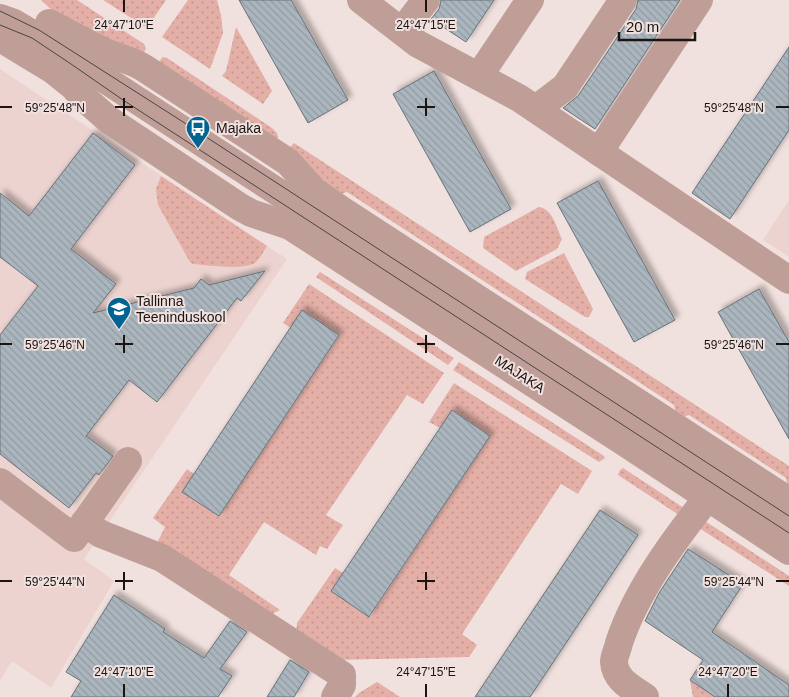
<svg xmlns="http://www.w3.org/2000/svg" width="789" height="697" font-family="Arial,sans-serif">
  <style>
    .built { fill: #ecd3cf }
    .grass { fill: url(#grass-dots) }
    .building { fill: url(#building-back-hatch); stroke: #67727a; filter: url(#shadow) }
    .lines { fill: none; stroke-linecap: round; stroke-linejoin: round }
    .minor { stroke: #bf9e98; stroke-width: 28 }
    .tram { stroke: #4b4341; stroke-width: 1 }
    .ticks { fill: none; stroke: #1a1413; stroke-width: 2 }
    .labels { text-anchor: middle; dominant-baseline: central; stroke-width: 4; stroke-linejoin: round; paint-order: stroke }
    .poi-label { font-size: 14px; fill: #1a1413; stroke: #f1e1de; text-anchor: start }
    .street-label { font-size: 14px; fill: #1a1413; stroke: #f1e1de }
    .ticks-label { font-size: 12px; text-anchor: middle; fill: #1a1413; stroke: #f1e1de; stroke-width: 4; stroke-linejoin: round; paint-order: stroke }
  </style>
  <defs>
    <pattern id="grass-dots" width="8" height="8" patternUnits="userSpaceOnUse" patternTransform="scale(1.25)"><rect width="8" height="8" fill="#e3afa6"/><path d="M2 2h.1M6 6h.1" fill="none" stroke="#c2968e" stroke-width="1.8" stroke-linecap="round"/></pattern>
    <pattern id="building-back-hatch" width="6" height="6" patternUnits="userSpaceOnUse" patternTransform="scale(1.25)"><rect width="6" height="6" fill="#aab5be"/><path d="M-1 5l2 2M0 0l6 6M5-1l2 2" fill="none" stroke="#929ba2"/></pattern>
    <filter id="shadow"><feDropShadow dx="4.5" dy="-4.5" stdDeviation="2.5" flood-color="#0004"/></filter>
  </defs>
  <rect width="100%" height="100%" fill="#f1e1de"/>
  <g class="built">
    <polygon points="0,69 287,259 84,559 114,581 51,688 12,661 0,681"/>
    <polygon points="789,200 789,257 763,240"/>
  </g>
  <g class="grass">
    <polygon points="41,0 77,0 144,44 146,48 142,57 57,15"/>
    <polygon points="103,0 166,0 147,28"/>
    <polygon points="188,0 217,0 221,15 223,33 210,69 162,37"/>
    <polygon points="236,27 272,91 263,104 222,76 226,71"/>
    <polygon points="163,57 167,58 272,128 277,133 278,137 274,142 156,65"/>
    <polygon points="294,143 789,466 789,491 786,478 689,415 677,419 674,405 347,192 334,196 287,150"/>
    <path d="M161,176L267,246C264,251 260,258 256,262C246,271 207,265 193,264L190,262L158,205L156,189Z"/>
    <path d="M539,207C553,209 556,227 562,239L557,249L516,271L483,248L484,237Z"/>
    <polygon points="564,253 593,309 589,317 585,317 525,279 527,272"/>
    <polygon points="320,272 454,358 448,365 316,277"/>
    <polygon points="309,284 444,373 423,404 407,395 326,515 343,525 327,549 320,546 316,555 264,522 229,575 280,610 267,616 157,543 165,527 153,518 187,469 194,474 182,492 219,516 339,336 302,310 291,328 283,323"/>
    <polygon points="459,362 604,456 605,458 599,462 453,370"/>
    <polygon points="454,383 592,471 578,494 561,484 462,634 477,645 469,657 335,660 296,636 297,623 335,568 343,573 331,591 370,617 490,436 452,410 440,428 429,422"/>
    <polygon points="623,468 687,510 682,517 618,475 620,470"/>
    <polygon points="705,521 789,576 789,586 699,528"/>
    <polygon points="690,680 715,697 693,697"/>
    <polygon points="377,682 400,697 355,697 359,693"/>
  </g>
  <g class="building">
    <polygon points="239,0 291,0 348,100 308,123"/>
    <polygon points="441,0 494,0 466,42 431,19 439,9"/>
    <polygon points="638,0 680,0 595,129 563,108 578,96 636,9"/>
    <polygon points="789,47 789,130 730,219 692,193"/>
    <polygon points="434,71 511,209 470,232 393,94"/>
    <polygon points="93,133 135,165 71,249 116,284 93,313 194,288 201,279 209,285 265,271 241,301 237,298 157,402 129,380 86,436 113,456 99,475 96,473 69,508 0,454 0,335 38,286 0,257 0,193 29,216"/>
    <polygon points="598,181 675,320 634,342 557,203"/>
    <polygon points="759,289 789,342 789,439 718,312"/>
    <polygon points="302,310 339,335 219,516 182,492"/>
    <polygon points="452,410 490,436 369,617 331,591"/>
    <polygon points="600,510 638,535 530,697 475,697"/>
    <polygon points="688,549 743,584 712,632 789,685 789,697 715,697 690,680 703,660 645,621 659,593"/>
    <polygon points="114,595 165,629 163,632 204,658 230,621 247,632 220,669 232,676 218,697 71,697 81,681 66,672"/>
    <polygon points="290,660 309,672 294,697 267,697"/>
  </g>
  <g class="lines">
    <g class="minor">
      <polyline points="361,0 418,44 519,98 789,280"/>
      <polyline points="0,18 14,23 63,52 789,525"/>
      <path d="M49,23C68,33 86,43 105,52C118,58 132,60 144,68L288,162L314,191L343,211L789,501"/>
      <polyline points="402,31 426,0"/>
      <polyline points="0,38 53,70 73,86 84,98 109,120 240,207 251,213 290,226 624,442 789,551"/>
      <polyline points="479,76 530,0"/>
      <polyline points="536,109 565,87 623,0"/>
      <polyline points="599,152 699,0"/>
      <polyline points="0,482 74,538 128,461"/>
      <polyline points="84,523 101,534 162,558 342,675 342,685 335,697"/>
      <path d="M645,697C632,688 615,680 614,662C614,656 618,649 619,643C636,591 674,540 708,497"/>
    </g>
    <g class="tram">
      <polyline points="0,11 39,30 180,120 789,516"/>
      <polyline points="0,25 32,38 71,64 123,100 789,533"/>
    </g>
  </g>
  <path class="ticks" d="M124,0V12M426,0V12M124,98V116M426,98V116M0,107H12M115,107H133M417,107H435M776,107H789M124,335V353M426,335V353M0,344H12M115,344H133M417,344H435M776,344H789M124,572V590M426,572V590M0,581H12M115,581H133M417,581H435M776,581H789M124,684V697M426,684V697M728,684V697"/>
  <defs>
    <symbol id="bus-pin" viewBox="-11 -11 22 30"><path d="M0 17L-7.5 6A9.5 9.5 0 1 1 7.5 6Z" fill="#006492" stroke="#f1e1de"/><path d="M-5-6H5V4H4V6H2V4H-2V6H-4V4H-5ZM-3.5-4V0h7V-4ZM-3.5 1.2v1.5H-2V1.2ZM2 1.2v1.5H3.5V1.2Z" fill="#fff"/></symbol>
    <symbol id="university-pin" viewBox="-11 -11 22 30"><path d="M0 17L-7.5 6A9.5 9.5 0 1 1 7.5 6Z" fill="#006492" stroke="#f1e1de"/><path d="M0-5L7-2L0 1L-7-2ZM-4 1L0 2.5L4 1V4Q0 6-4 4Z" fill="#fff"/></symbol>
  </defs>
  <g fill-rule="evenodd">
    <use href="#bus-pin" x="184" y="114" width="28" height="38"/>
    <use href="#university-pin" x="105" y="295" width="28" height="38"/>
  </g>
  <g class="labels">
    <g class="poi-label">
      <text x="216" y="128">Majaka</text>
      <text x="136" y="301">Tallinna<tspan x="136" dy="16">Teeninduskool</tspan></text>
    </g>
    <g class="street-label">
      <text transform="translate(520 374) rotate(33)">MAJAKA</text>
    </g>
  </g>
  <g class="ticks-label">
    <text x="124" y="29">24°47'10"E</text>
    <text x="426" y="29">24°47'15"E</text>
    <text x="55" y="112">59°25'48"N</text>
    <text x="734" y="112">59°25'48"N</text>
    <text x="55" y="349">59°25'46"N</text>
    <text x="734" y="349">59°25'46"N</text>
    <text x="55" y="586">59°25'44"N</text>
    <text x="734" y="586">59°25'44"N</text>
    <text x="124" y="676">24°47'10"E</text>
    <text x="426" y="676">24°47'15"E</text>
    <text x="728" y="676">24°47'20"E</text>
  </g>
  <path d="M619 32v8h76v-8" fill="none" stroke="#1a1413" stroke-width="2.5"/>
  <text x="626" y="32" font-size="15" fill="#1a1413" stroke="#f1e1de" stroke-width="4" paint-order="stroke">20 m</text>
</svg>
